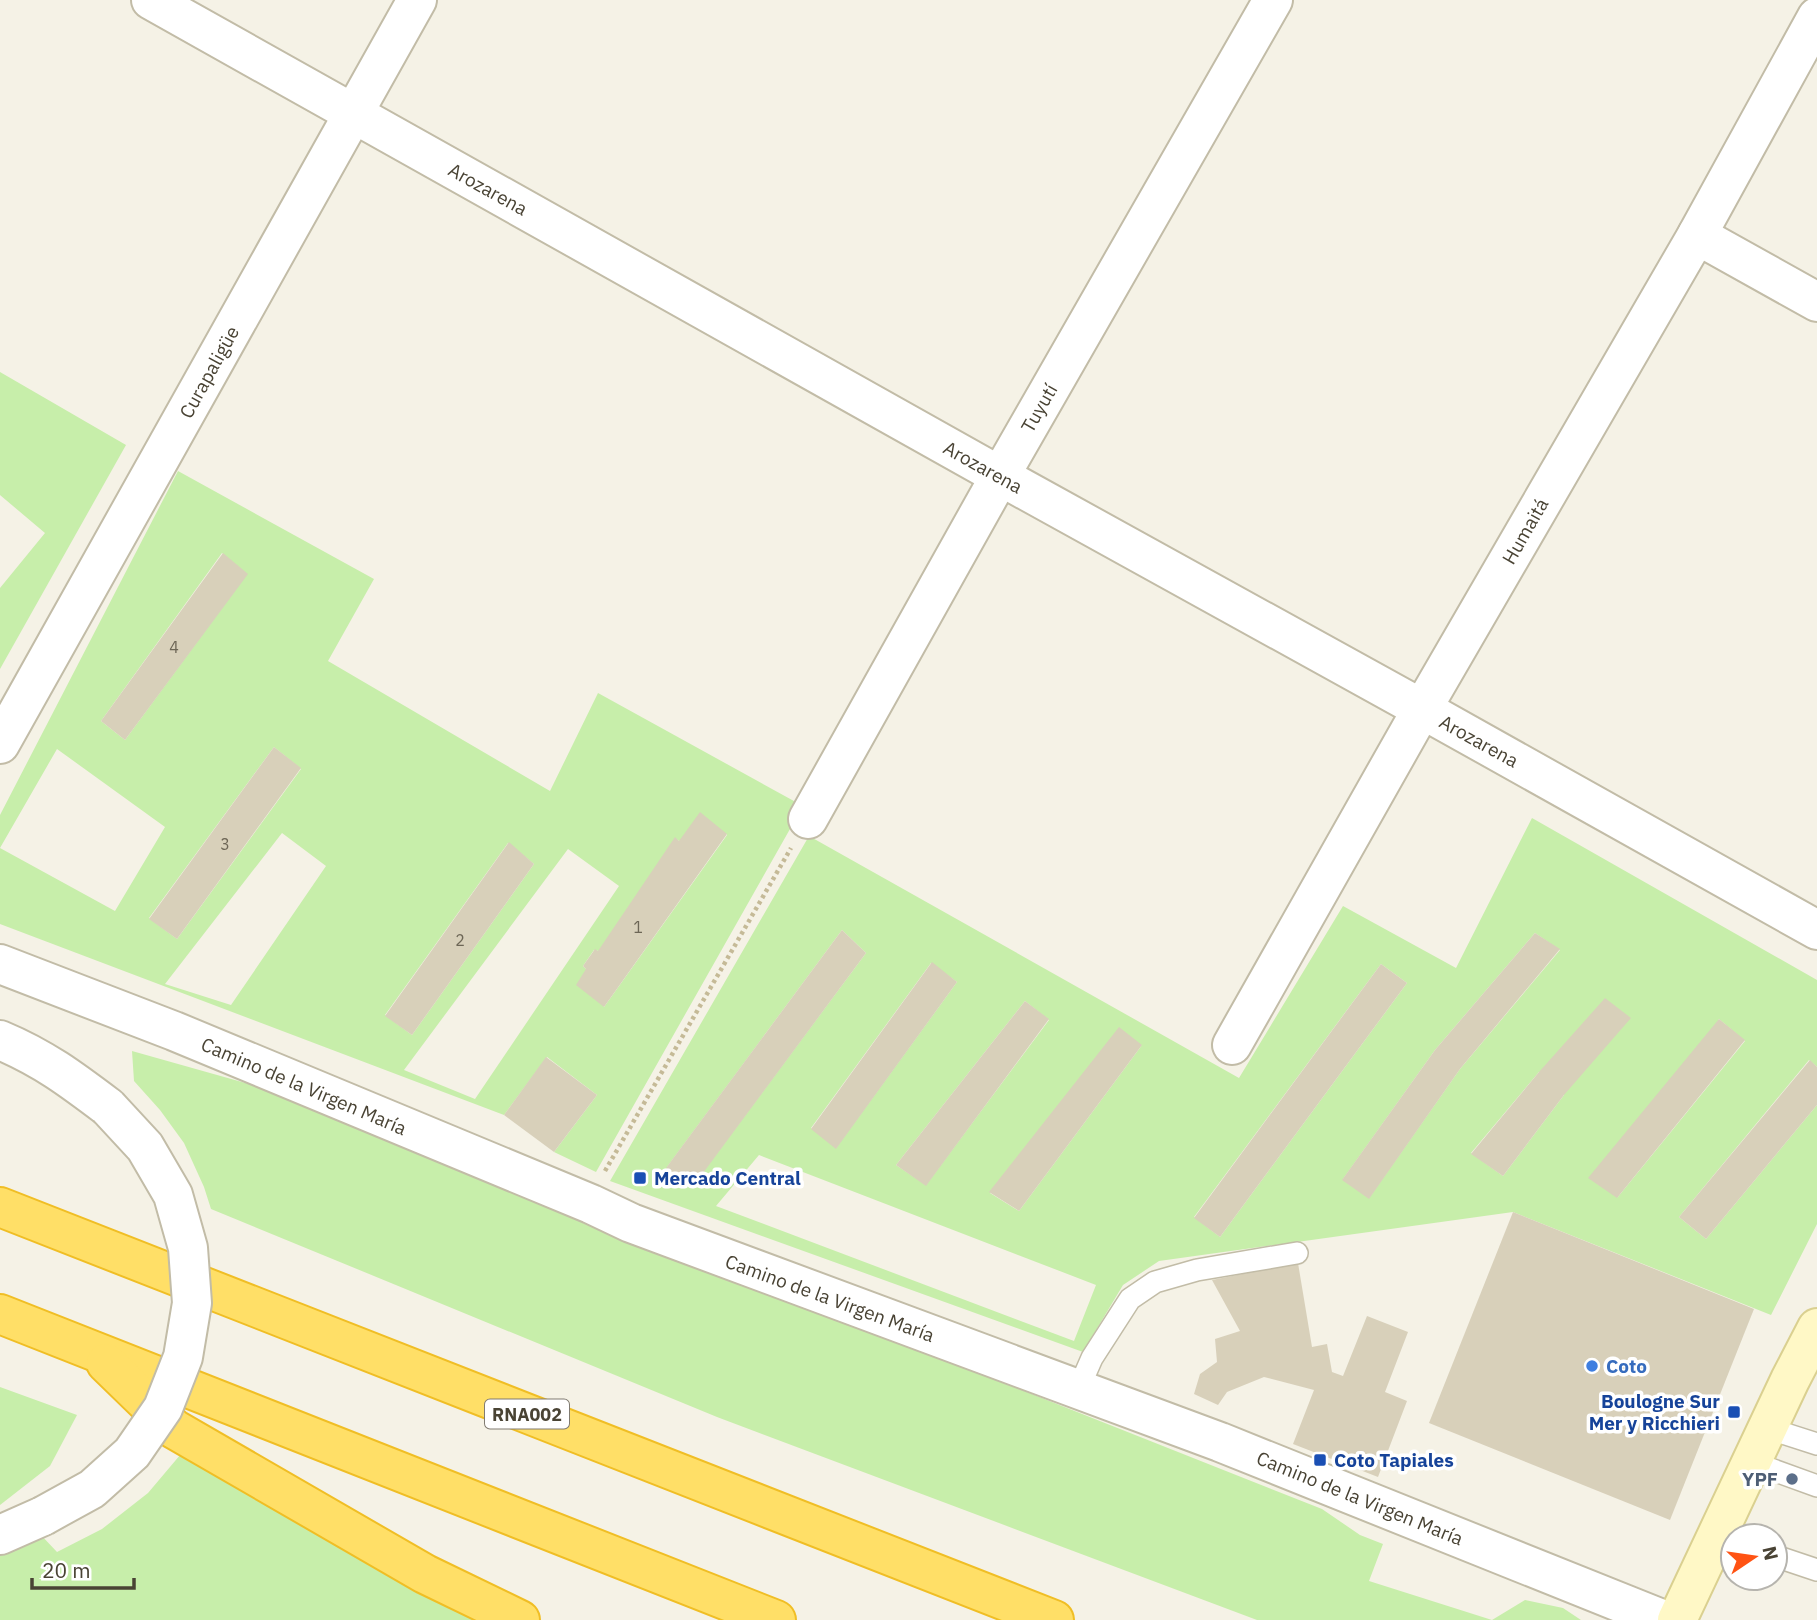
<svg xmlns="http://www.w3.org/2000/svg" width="1817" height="1620" font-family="'IBM Plex Sans',sans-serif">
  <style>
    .green { fill: #c7eeaa; fill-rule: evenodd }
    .building { fill: #d8d0ba }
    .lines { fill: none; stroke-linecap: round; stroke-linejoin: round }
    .service-casing { stroke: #c2bca7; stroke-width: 24 }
    .minor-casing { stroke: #c2bca7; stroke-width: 42 }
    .tertiary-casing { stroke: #c2bca7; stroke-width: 42 }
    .secondary-casing { stroke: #dad090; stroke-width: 42 }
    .motorway-casing { stroke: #f0be25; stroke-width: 42 }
    .path { stroke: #c5ba97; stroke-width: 4.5; stroke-dasharray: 3.5 3.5; stroke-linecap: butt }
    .service { stroke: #fff; stroke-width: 21 }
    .minor { stroke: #fff; stroke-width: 38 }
    .tertiary { stroke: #fff; stroke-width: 38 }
    .secondary { stroke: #fff8c6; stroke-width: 38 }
    .motorway { stroke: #ffdf67; stroke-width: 38 }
    .tertiary-bridge-casing { stroke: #c2bca7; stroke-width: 42; stroke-linecap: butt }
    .tertiary-bridge { stroke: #fff; stroke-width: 38 }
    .transit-dot { fill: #1a4fb4; stroke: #fff; stroke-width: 2.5 }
    .shop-dot { fill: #3f7fe0; stroke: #fff; stroke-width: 2.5 }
    .service-dot { fill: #5c6f8a; stroke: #fff; stroke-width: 2.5 }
    .labels { text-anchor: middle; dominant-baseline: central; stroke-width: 7; stroke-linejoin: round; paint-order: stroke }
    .number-label { font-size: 16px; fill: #6d6656 }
    .shield { fill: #fff; stroke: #807b71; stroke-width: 2 }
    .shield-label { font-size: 18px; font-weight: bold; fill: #494334 }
    .street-label { font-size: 19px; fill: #494334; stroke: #fff }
    .transit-label { font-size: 19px; font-weight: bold; fill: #164399; stroke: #fff; text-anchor: start }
    .shop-label { font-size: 19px; font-weight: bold; fill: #366cbe; stroke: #fff; text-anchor: start }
    .service-label { font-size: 19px; font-weight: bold; fill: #4e5e75; stroke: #fff; text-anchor: end }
  </style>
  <rect width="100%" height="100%" fill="#f5f2e6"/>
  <g class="green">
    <polygon points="0,372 126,445 0,669 0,588 45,533 0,495"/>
    <path d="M178,471L374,579L328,661L550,791L598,693L803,806L596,1172L554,1152L597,1095L547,1057L504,1115L0,924V815ZM222,553L247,574L125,740L101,721ZM274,747L301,769L177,939L149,918ZM57,749L165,827L115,911L0,848ZM282,833L326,866L231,1005L165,984ZM727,834V835L604,1007L586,969L583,966L594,950L599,951L675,838L679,841ZM508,843L534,864L412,1035L385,1015ZM568,849L619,886L475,1099L404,1070Z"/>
    <path d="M1532,818L1817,980V1067L1809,1060L1679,1217L1706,1239L1817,1105V1224L1771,1315L1513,1212L1159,1261L1123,1285L1083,1352L610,1181L809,836L1239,1078L1343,906L1456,968ZM842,930L866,953L691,1188L667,1167ZM1535,933L1560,950L1460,1069L1369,1198L1343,1179L1435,1050ZM931,963L957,982L836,1148L811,1128ZM1381,964L1407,983L1220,1237L1194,1217ZM1025,1001L1049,1020L926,1185L896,1165ZM1719,1019L1745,1041L1617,1198ZM1142,1045L1019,1211L990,1193V1192ZM1539,1072L1564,1095L1503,1176L1471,1153ZM759,1155L1096,1285L1074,1341L716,1206Z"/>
    <polygon points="132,1051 249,1084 1322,1509 1360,1535 1383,1544 1369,1581 1492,1620 1525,1600 1563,1608 1581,1620 1257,1620 717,1417 211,1209 204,1187 184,1143 160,1110 134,1081"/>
    <polygon points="0,1387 77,1415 50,1466 0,1505"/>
    <polygon points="186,1448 488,1620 0,1620 0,1551 40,1534 57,1552 102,1529 148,1493"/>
  </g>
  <g class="building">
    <polygon points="223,553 248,574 125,740 101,721"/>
    <polygon points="274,747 301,768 177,939 149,919"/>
    <polygon points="700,812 727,834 604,1007 576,985 586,969 583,966 595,949 598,951 675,837 679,841"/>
    <polygon points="509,842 534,864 412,1035 385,1016"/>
    <polygon points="842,930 866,953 692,1188 666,1168"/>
    <polygon points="1535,933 1560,949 1460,1069 1369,1199 1342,1180 1435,1050"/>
    <polygon points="932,962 957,982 836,1149 811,1129"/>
    <polygon points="1381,964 1407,983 1220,1237 1194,1218"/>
    <polygon points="1605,998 1631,1018 1564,1095 1503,1176 1471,1154 1539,1072"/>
    <polygon points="1025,1001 1049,1019 926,1186 896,1165"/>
    <polygon points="1719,1019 1745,1040 1617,1198 1588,1178"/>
    <polygon points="1119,1027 1142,1045 1019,1211 989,1192"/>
    <polygon points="546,1057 597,1095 554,1152 504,1115"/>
    <polygon points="1810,1060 1817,1067 1817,1105 1706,1239 1679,1217"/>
    <polygon points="1513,1212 1754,1309 1670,1520 1429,1423"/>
    <polygon points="1298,1263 1312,1347 1327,1344 1332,1372 1343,1376 1367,1316 1408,1332 1385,1392 1407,1401 1378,1477 1293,1444 1314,1390 1264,1377 1227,1392 1218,1405 1194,1394 1200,1374 1217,1362 1215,1339 1240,1331 1212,1280"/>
  </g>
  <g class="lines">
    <defs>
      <g id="service">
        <polyline points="1078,1390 1092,1358 1130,1299 1155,1282 1197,1270 1297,1253"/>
        <polyline points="1767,1428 1817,1444"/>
        <polyline points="1751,1462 1817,1486"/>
        <polyline points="1775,1556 1817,1570"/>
      </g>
      <g id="minor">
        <polyline points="151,0 1000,476 1422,709 1817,930"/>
        <polyline points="1697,235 1817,302"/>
        <polyline points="0,744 417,0"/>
        <polyline points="808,819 1000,476 1273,0"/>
        <polyline points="1232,1045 1422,709 1697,235 1817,17"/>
      </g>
      <g id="tertiary">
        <polyline points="0,964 174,1031 591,1204 631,1223 1220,1442 1664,1620"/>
        <path d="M0,1040C43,1058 71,1079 108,1107"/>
        <polyline points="0,1535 43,1516"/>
      </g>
      <polyline id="secondary" points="1677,1620 1790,1380 1817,1328"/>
      <g id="motorway">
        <polyline points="0,1207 1054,1620"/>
        <polyline points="0,1314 776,1620"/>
        <polyline points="106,1363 174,1429 425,1574 520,1620"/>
      </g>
    </defs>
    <use href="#service" class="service-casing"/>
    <use href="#minor" class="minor-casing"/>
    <use href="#tertiary" class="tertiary-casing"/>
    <use href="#secondary" class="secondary-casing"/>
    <use href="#motorway" class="motorway-casing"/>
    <polyline class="path" points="605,1171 791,848"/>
    <use href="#service" class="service"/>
    <use href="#minor" class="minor"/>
    <use href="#tertiary" class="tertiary"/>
    <use href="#secondary" class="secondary"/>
    <use href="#motorway" class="motorway"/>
    <defs>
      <polyline id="tertiary-bridge" points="43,1516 92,1489 132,1453 163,1408 183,1357 192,1303 188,1248 173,1195 145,1147 108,1107"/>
    </defs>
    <use href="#tertiary-bridge" class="tertiary-bridge-casing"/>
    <use href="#tertiary-bridge" class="tertiary-bridge"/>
  </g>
  <g class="transit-dot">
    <rect x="633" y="1171" width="14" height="14" rx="3.5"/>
    <rect x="1727" y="1405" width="14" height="14" rx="3.5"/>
    <rect x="1313" y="1453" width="14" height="14" rx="3.5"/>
  </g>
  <circle class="shop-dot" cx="1592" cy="1366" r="7"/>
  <circle class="service-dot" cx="1792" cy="1479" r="7"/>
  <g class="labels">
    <g class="number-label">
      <text x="174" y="647">4</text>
      <text x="225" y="844">3</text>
      <text x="638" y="927">1</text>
      <text x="460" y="940">2</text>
    </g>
    <rect class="shield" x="485" y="1399.5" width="84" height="29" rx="5"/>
    <g class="shield-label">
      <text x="527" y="1414">RNA002</text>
    </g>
    <g class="street-label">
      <text transform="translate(488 189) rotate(29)">Arozarena</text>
      <text transform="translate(209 372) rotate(-61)">Curapaligüe</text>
      <text transform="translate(1039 408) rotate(-60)">Tuyutí</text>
      <text transform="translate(983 467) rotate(29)">Arozarena</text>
      <text transform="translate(1525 531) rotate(-60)">Humaitá</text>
      <text transform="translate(1479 741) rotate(29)">Arozarena</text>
      <text transform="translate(304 1086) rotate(23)">Camino de la Virgen María</text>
      <text transform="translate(830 1298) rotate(20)">Camino de la Virgen María</text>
      <text transform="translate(1360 1498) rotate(22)">Camino de la Virgen María</text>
    </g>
    <g class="transit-label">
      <text x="654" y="1178">Mercado Central</text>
      <text x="1720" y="1401" text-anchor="end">Boulogne Sur<tspan x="1720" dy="22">Mer y Ricchieri</tspan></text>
      <text x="1334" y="1460">Coto Tapiales</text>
    </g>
    <g class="shop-label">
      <text x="1606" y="1366">Coto</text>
    </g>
    <g class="service-label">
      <text x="1778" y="1479">YPF</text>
    </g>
  </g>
  <g transform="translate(1754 1557) rotate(77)"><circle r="33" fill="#ffffff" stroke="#b6b4ae" stroke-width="2"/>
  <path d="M0-5L12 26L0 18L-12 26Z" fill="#ff5313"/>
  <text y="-10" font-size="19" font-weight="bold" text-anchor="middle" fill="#494334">N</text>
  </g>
  <path d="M32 1578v10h102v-10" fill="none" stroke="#494334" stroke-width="3.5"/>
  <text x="42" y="1578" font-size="21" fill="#494334" stroke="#ffffff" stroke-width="5" paint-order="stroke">20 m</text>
</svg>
